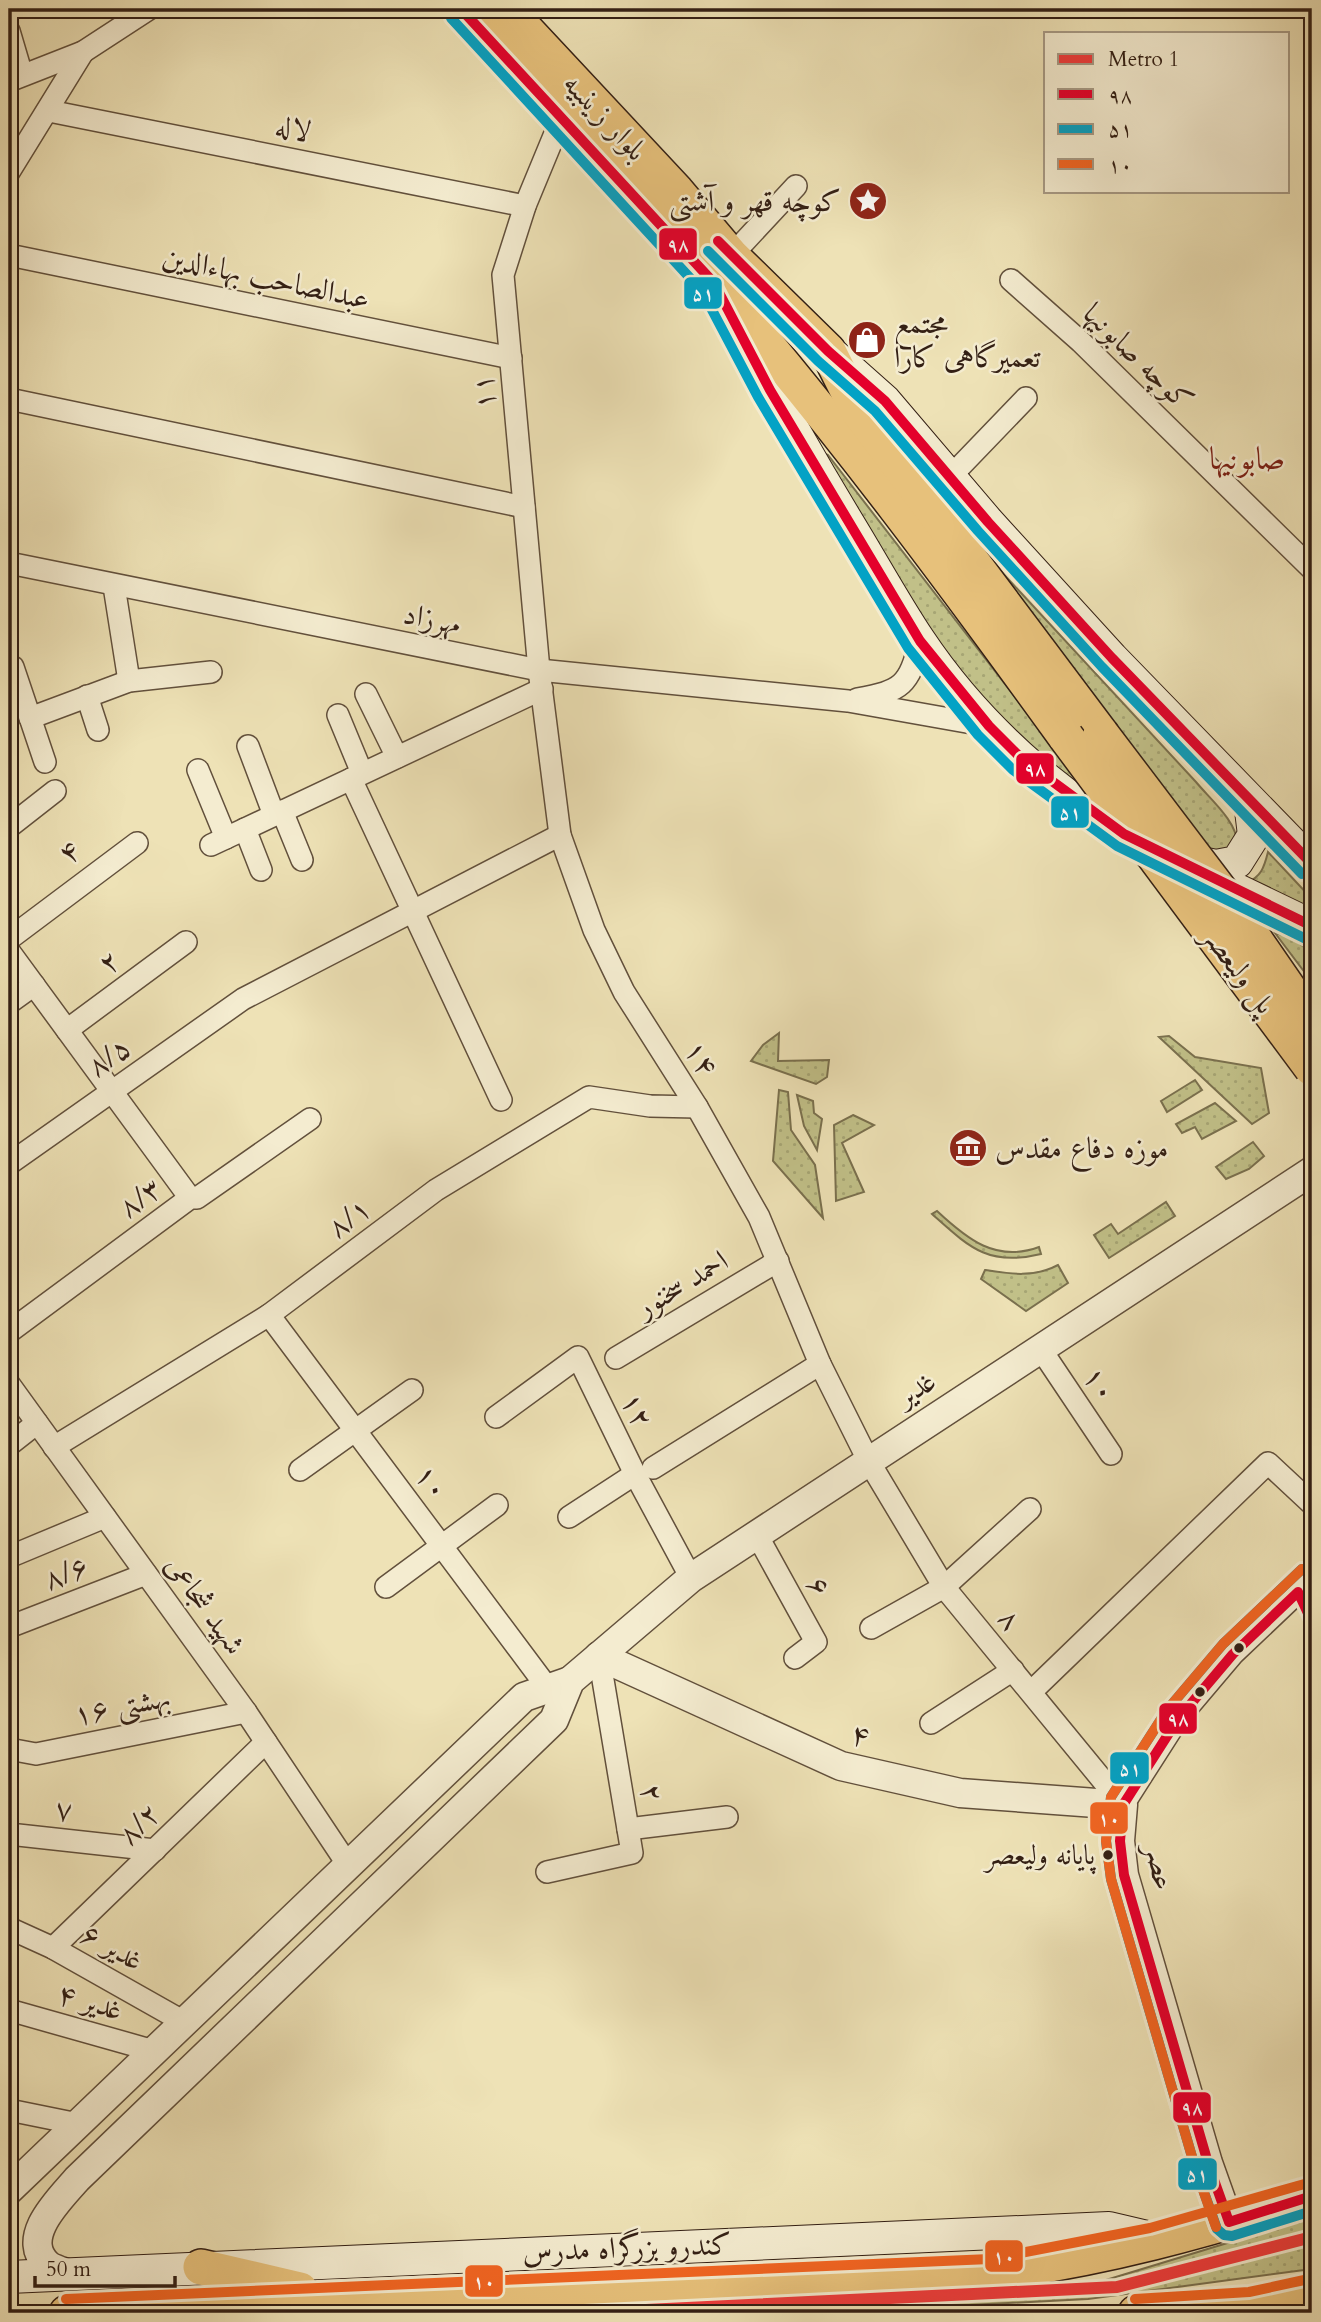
<svg xmlns="http://www.w3.org/2000/svg" width="1321" height="2322" font-family="Cardo,Amiri,serif">
  <style>
    .grass { fill: url(#grass-dots); stroke: #7a704e; stroke-width: 2 }
    .lines { fill: none; stroke-linecap: round; stroke-linejoin: round }
    .minor-casing { stroke: #62503c; stroke-width: 24 }
    .tertiary-casing { stroke: #62503c; stroke-width: 31 }
    .secondary-casing { stroke: #331f14; stroke-width: 34 }
    .primary-casing { stroke: #331f14; stroke-width: 38 }
    .minor { stroke: #f4ecd0; stroke-width: 21 }
    .tertiary { stroke: #f4ecd0; stroke-width: 28 }
    .secondary { stroke: #f4ecd0; stroke-width: 32 }
    .primary { stroke: #e7c17b; stroke-width: 35 }
    .primary-bridge-casing { stroke: #331f14; stroke-width: 38; stroke-linecap: butt }
    .primary-bridge { stroke: #e7c17b; stroke-width: 35 }
    .bus-1-casing { stroke: #f4ecd0; stroke-width: 16 }
    .bus-2-casing { stroke: #f4ecd0; stroke-width: 16 }
    .bus-3-casing { stroke: #f4ecd0; stroke-width: 16 }
    .bus-1 { stroke: #e4002b; stroke-width: 10 }
    .bus-2 { stroke: #03a2c5; stroke-width: 10 }
    .bus-3 { stroke: #f26522; stroke-width: 10 }
    .metro-1-casing { stroke: #f4ecd0; stroke-width: 18 }
    .metro-1 { stroke: #ee3c3c; stroke-width: 12 }
    .bus-dot { fill: #331f14; stroke: #f4ecd0; stroke-width: 2.5 }
    .labels { text-anchor: middle; dominant-baseline: central; stroke-width: 5; stroke-linejoin: round; paint-order: stroke }
    .bus-label { font-size: 28px; fill: #331f14; stroke: #f4ecd0; text-anchor: end }
    .street-label { font-size: 30px; fill: #331f14; stroke: #f4ecd0 }
    .poi-label { font-size: 30px; fill: #331f14; stroke: #f4ecd0; text-anchor: start }
    .neighbourhood-label { font-size: 32px; fill: #7a1f14; stroke: #f4ecd0 }
    .line-badge { stroke: #f4ecd0; stroke-width: 2.5 }
    .badge-label { font-size: 19px; text-anchor: middle; font-weight: bold; fill: #fff }
  </style>
  <defs>
    <pattern id="grass-dots" width="8" height="8" patternUnits="userSpaceOnUse" patternTransform="scale(1.75)"><rect width="8" height="8" fill="#c1c088"/><path d="M2 2h.1M6 6h.1" fill="none" stroke="#a6a574" stroke-width="1.8" stroke-linecap="round"/></pattern>
  </defs>
  <rect width="100%" height="100%" fill="#eee2b6"/>
  <filter id="stains"><feTurbulence type="fractalNoise" baseFrequency=".00286" numOctaves="4"/><feColorMatrix values="0 0 0 0 .2 0 0 0 0 .09 0 0 0 0 .02 0 0 0 .5 -.17"/></filter>
  <radialGradient id="worn" r=".72"><stop offset=".6" stop-color="#630" stop-opacity="0"/><stop offset="1" stop-color="#630" stop-opacity=".3"/></radialGradient>
  <g class="grass">
    <polygon points="819,451 828,455 1100,807 997,720 919,618"/>
    <path d="M973,541L1196,782C1209,798 1238,822 1237,844L1218,856L1204,843Z"/>
    <path d="M1268,852L1312,899V920L1246,883C1261,877 1264,868 1268,852Z"/>
    <polygon points="1275,933 1291,937 1312,953 1312,982"/>
    <polygon points="779,1033 778,1061 829,1060 827,1077 816,1084 751,1061 763,1045"/>
    <polygon points="1169,1036 1195,1057 1261,1068 1269,1113 1252,1124 1159,1037"/>
    <polygon points="1195,1080 1202,1090 1167,1112 1161,1101"/>
    <polygon points="779,1090 788,1092 791,1130 815,1165 823,1218 773,1161"/>
    <polygon points="797,1095 813,1101 814,1113 822,1119 817,1150 804,1126"/>
    <polygon points="1215,1103 1236,1121 1202,1139 1195,1127 1182,1133 1176,1124"/>
    <polygon points="853,1115 874,1125 842,1143 864,1192 836,1201 834,1125"/>
    <polygon points="1253,1142 1264,1156 1249,1169 1226,1179 1216,1167"/>
    <polygon points="1166,1202 1175,1216 1109,1258 1094,1235 1111,1224 1118,1234"/>
    <path d="M937,1211C967,1239 996,1263 1039,1247L1041,1254C988,1267 969,1247 932,1214Z"/>
    <path d="M1058,1265L1068,1283L1026,1311L981,1279L985,1270C1010,1274 1034,1278 1058,1265Z"/>
    <polygon points="1312,2213 1312,2268 1304,2270 1088,2299 812,2313 658,2311 666,2306 1012,2295 1106,2280 1247,2237"/>
  </g>
  <g class="lines">
    <defs>
      <g id="minor">
        <polyline points="9,31 22,75"/>
        <polyline points="9,81 83,52 149,9"/>
        <polyline points="49,111 525,206"/>
        <polyline points="561,119 525,206 503,275 539,670 560,835 594,930 624,992 697,1107 759,1217 820,1364 868,1460 944,1587 1123,1805 1178,1719 1233,1654 1312,1579"/>
        <polyline points="9,172 83,52"/>
        <polyline points="9,255 511,358"/>
        <polyline points="731,256 796,186"/>
        <polyline points="1011,280 1081,342 1312,569"/>
        <polyline points="9,399 524,507"/>
        <polyline points="950,477 1026,398"/>
        <polyline points="9,563 539,670 848,701 989,726"/>
        <polyline points="114,586 129,681"/>
        <polyline points="13,667 45,762"/>
        <polyline points="366,694 397,757"/>
        <polyline points="87,696 98,730"/>
        <path d="M857,699C902,691 909,686 920,641"/>
        <polyline points="338,715 362,773"/>
        <polyline points="30,718 129,681 211,672"/>
        <polyline points="248,746 274,815"/>
        <polyline points="198,770 226,838"/>
        <polyline points="351,779 501,1100"/>
        <polyline points="282,811 302,860"/>
        <polyline points="9,827 55,791"/>
        <polyline points="245,829 261,870"/>
        <polyline points="211,845 542,689"/>
        <polyline points="9,939 137,843"/>
        <polyline points="9,951 190,1198"/>
        <polyline points="9,1003 34,985"/>
        <polyline points="67,1030 186,942"/>
        <polyline points="9,1164 243,999 560,835"/>
        <polyline points="269,1315 547,1687"/>
        <polyline points="9,1332 190,1198 197,1198 310,1119"/>
        <polyline points="1040,1348 1111,1454"/>
        <polyline points="616,1358 778,1261"/>
        <polyline points="9,1384 246,1712 348,1865"/>
        <polyline points="496,1417 578,1357 635,1474 691,1578"/>
        <polyline points="9,1445 37,1423"/>
        <polyline points="54,1447 269,1315 436,1190 589,1097 650,1106 697,1107"/>
        <polyline points="653,1468 820,1364"/>
        <polyline points="300,1470 412,1390"/>
        <polyline points="569,1517 635,1474"/>
        <polyline points="757,1535 816,1642 795,1658"/>
        <polyline points="9,1557 105,1517"/>
        <polyline points="386,1587 497,1505"/>
        <polyline points="9,1627 146,1574"/>
        <polyline points="871,1628 944,1587 1030,1509"/>
        <polyline points="1032,1691 1268,1463 1312,1504"/>
        <polyline points="931,1723 1013,1670"/>
        <polyline points="9,1749 36,1754 246,1712"/>
        <polyline points="628,1829 727,1817"/>
        <polyline points="9,1834 155,1850"/>
        <polyline points="547,1872 632,1853 599,1656"/>
        <polyline points="9,1928 53,1948 184,2022"/>
        <polyline points="53,1948 266,1742"/>
        <polyline points="9,2010 154,2051"/>
        <polyline points="9,2110 78,2124"/>
      </g>
      <g id="tertiary">
        <polyline points="599,1656 841,1766 960,1793 1123,1805 1120,1841 1124,1875 1208,2163 1229,2222"/>
        <polyline points="9,2190 524,1697 570,1681"/>
        <path d="M72,2275C65,2272 52,2269 47,2264C19,2237 60,2199 77,2179L554,1720L570,1681L691,1578L1312,1171"/>
      </g>
      <g id="secondary">
        <path d="M731,315C770,390 812,464 856,536C877,571 897,607 919,640C975,724 1056,797 1145,845"/>
        <polyline points="831,353 885,401 988,522 1112,658 1312,864"/>
        <polyline points="1191,861 1216,866 1237,862 1254,835 1250,802"/>
        <polyline points="1204,874 1312,926"/>
        <polyline points="9,2277 1109,2228 1160,2240"/>
      </g>
      <g id="primary">
        <path d="M461,9C545,101 635,190 716,285C841,430 954,582 1066,737"/>
        <polyline points="506,9 676,191 731,256 828,351 857,409 1101,734"/>
        <polyline points="201,2267 300,2290"/>
        <path d="M67,2313L991,2273C1101,2259 1207,2230 1312,2196"/>
        <polyline points="1136,2313 1251,2306 1312,2293"/>
      </g>
    </defs>
    <use href="#minor" class="minor-casing"/>
    <use href="#tertiary" class="tertiary-casing"/>
    <use href="#secondary" class="secondary-casing"/>
    <use href="#primary" class="primary-casing"/>
    <use href="#minor" class="minor"/>
    <use href="#tertiary" class="tertiary"/>
    <use href="#secondary" class="secondary"/>
    <use href="#primary" class="primary"/>
    <defs>
      <g id="primary-bridge">
        <polyline points="1101,734 1230,904 1312,1023"/>
        <polyline points="1066,737 1312,1068"/>
      </g>
    </defs>
    <use href="#primary-bridge" class="primary-bridge-casing"/>
    <use href="#primary-bridge" class="primary-bridge"/>
    <defs>
      <g id="bus-1">
        <polyline points="461,9 714,283 770,390 920,641 989,726 1022,759 1124,834 1312,926"/>
        <polyline points="718,241 828,351 885,401 988,522 1112,658 1312,864"/>
        <polyline points="1312,1622 1298,1592 1233,1654 1178,1719 1123,1805 1120,1841 1124,1875 1208,2163 1229,2222 1312,2196"/>
      </g>
      <g id="bus-2">
        <polyline points="451,18 702,291 758,397 908,648 978,735 1013,770 1117,846 1306,939"/>
        <polyline points="708,251 818,361 875,411 978,531 1102,667 1302,874"/>
        <polyline points="1302,1569 1223,1644 1167,1710 1111,1797 1106,1841 1111,1879 1195,2167 1217,2229 1224,2235 1232,2236 1312,2211"/>
      </g>
      <g id="bus-3">
        <polyline points="1216,2227 1195,2167 1111,1879 1106,1841 1111,1797 1167,1710 1223,1644 1302,1569"/>
        <polyline points="66,2299 990,2259 1150,2228 1308,2183"/>
        <polyline points="1135,2299 1249,2292 1309,2279"/>
      </g>
    </defs>
    <use href="#bus-1" class="bus-1-casing"/>
    <use href="#bus-2" class="bus-2-casing"/>
    <use href="#bus-3" class="bus-3-casing"/>
    <use href="#bus-1" class="bus-1"/>
    <use href="#bus-2" class="bus-2"/>
    <use href="#bus-3" class="bus-3"/>
    <defs>
      <polyline id="metro-1" points="584,2313 1117,2287 1312,2237"/>
    </defs>
    <use href="#metro-1" class="metro-1-casing"/>
    <use href="#metro-1" class="metro-1"/>
  </g>
  <defs>
    <symbol id="sight-disc" viewBox="-11 -11 22 22"><circle r="9.5" fill="#8f2418" stroke="#f4ecd0"/><path d="M0-6L1.8-2.2L6-1.7L2.9 1.2L3.7 5.4L0 3.3L-3.7 5.4L-2.9 1.2L-6-1.7L-1.8-2.2Z" fill="#fff"/></symbol>
    <symbol id="shop-disc" viewBox="-11 -11 22 22"><circle r="9.5" fill="#8f2418" stroke="#f4ecd0"/><path d="M-5-2.5h2.3a2.7 3.5 0 0 1 5.4 0H5L5.5 6h-11ZM-1.5-2.5h3a1.5 2.3 0 0 0-3 0Z" fill="#fff"/></symbol>
    <symbol id="museum-disc" viewBox="-11 -11 22 22"><circle r="9.5" fill="#8f2418" stroke="#f4ecd0"/><path d="M0-6L6-3V-2H-6V-3ZM-5-1h2V3h-2ZM-1-1h2V3h-2ZM3-1h2V3H3ZM-6 4H6V6H-6Z" fill="#fff"/></symbol>
  </defs>
  <g fill-rule="evenodd">
    <use href="#sight-disc" x="846" y="179" width="44" height="44"/>
    <use href="#shop-disc" x="845" y="318" width="44" height="44"/>
    <use href="#museum-disc" x="946" y="1126" width="44" height="44"/>
  </g>
  <g class="bus-dot">
    <circle cx="1239" cy="1648" r="6"/>
    <circle cx="1200" cy="1692" r="6"/>
    <circle cx="1108" cy="1855" r="6"/>
  </g>
  <g class="labels">
    <g class="bus-label">
      <text x="1095" y="1855">پایانه ولیعصر</text>
    </g>
    <g class="street-label">
      <text transform="translate(605 117) rotate(47)">بلوار زینبیه</text>
      <text transform="translate(293 129) rotate(11)">لاله</text>
      <text transform="translate(266 278) rotate(12)">عبدالصاحب بهاءالدین</text>
      <text transform="translate(1138 357) rotate(44)">کوچه صابونیها</text>
      <text transform="translate(484 392) rotate(-95)">۱۱</text>
      <text transform="translate(432 619) rotate(11)">مهرزاد</text>
      <text transform="translate(69 852) rotate(-37)">۴</text>
      <text transform="translate(109 962) rotate(-36)">۲</text>
      <text transform="translate(1239 970) rotate(53)">پل ولیعصر</text>
      <text transform="translate(109 1057) rotate(-35)">۸/۵</text>
      <text transform="translate(701 1058) rotate(58)">۱۴</text>
      <text transform="translate(140 1198) rotate(-36)">۸/۳</text>
      <text transform="translate(349 1218) rotate(-37)">۸/۱</text>
      <text transform="translate(682 1284) rotate(-31)">احمد سخنور</text>
      <text transform="translate(1100 1384) rotate(56)">۱۰</text>
      <text transform="translate(916 1389) rotate(-33)">غدیر</text>
      <text transform="translate(637 1410) rotate(64)">۱۲</text>
      <text transform="translate(432 1482) rotate(52)">۱۰</text>
      <text transform="translate(66 1573) rotate(-21)">۸/۶</text>
      <text transform="translate(819 1586) rotate(61)">۶</text>
      <text transform="translate(205 1605) rotate(54)">شهید شجاعی</text>
      <text transform="translate(1010 1619) rotate(50)">۸</text>
      <text transform="translate(122 1706) rotate(-11)">۱۶ بهشتی</text>
      <text transform="translate(860 1735) rotate(16)">۴</text>
      <text transform="translate(652 1793) rotate(80)">۲</text>
      <text transform="translate(64 1810) rotate(6)">۷</text>
      <text transform="translate(139 1824) rotate(-44)">۸/۲</text>
      <text transform="translate(1160 1867) rotate(80)">عصر</text>
      <text transform="translate(112 1947) rotate(29)">غدیر ۶</text>
      <text transform="translate(90 2002) rotate(16)">غدیر ۴</text>
      <text transform="translate(627 2248) rotate(-2)">کندرو بزرگراه مدرس</text>
    </g>
    <g class="poi-label">
      <text x="841" y="201" text-anchor="end">کوچه قهر و آشتی</text>
      <text x="894" y="323">مجتمع<tspan x="894" dy="34">تعمیرگاهی کارا</tspan></text>
      <text x="995" y="1148">موزه دفاع مقدس</text>
    </g>
    <g class="neighbourhood-label">
      <text x="1247" y="459">صابونیها</text>
    </g>
  </g>
  <g class="line-badge">
    <rect x="658" y="227" width="40" height="34" rx="7" fill="#e4002b"/>
    <rect x="683" y="276" width="40" height="34" rx="7" fill="#03a2c5"/>
    <rect x="1015" y="752" width="40" height="33" rx="7" fill="#e4002b"/>
    <rect x="1050" y="795" width="40" height="34" rx="7" fill="#03a2c5"/>
    <rect x="1158" y="1702" width="40" height="33" rx="7" fill="#e4002b"/>
    <rect x="1109" y="1751" width="41" height="34" rx="7" fill="#03a2c5"/>
    <rect x="1089" y="1801" width="40" height="34" rx="7" fill="#f26522"/>
    <rect x="1172" y="2091" width="40" height="33" rx="7" fill="#e4002b"/>
    <rect x="1177" y="2157" width="41" height="34" rx="7" fill="#03a2c5"/>
    <rect x="984" y="2239" width="40" height="34" rx="7" fill="#f26522"/>
    <rect x="464" y="2264" width="40" height="34" rx="7" fill="#f26522"/>
  </g>
  <g class="badge-label">
    <text x="678" y="251">۹۸</text>
    <text x="703" y="300">۵۱</text>
    <text x="1035" y="775">۹۸</text>
    <text x="1070" y="819">۵۱</text>
    <text x="1178" y="1725">۹۸</text>
    <text x="1130" y="1775">۵۱</text>
    <text x="1109" y="1825">۱۰</text>
    <text x="1192" y="2114">۹۸</text>
    <text x="1197" y="2181">۵۱</text>
    <text x="1004" y="2263">۱۰</text>
    <text x="484" y="2288">۱۰</text>
  </g>
  <rect width="1321" height="2322" fill="none" stroke="#eee2b6" stroke-width="35"/>
  <rect x="10" y="10" width="1300" height="2301" fill="none" stroke="#331f14" stroke-width="3.5"/>
  <rect x="18" y="18" width="1286" height="2287" fill="none" stroke="#331f14" stroke-width="2"/>
  <rect x="1044" y="32" width="245" height="161" fill="#f4ecd0" stroke="#a79a85" stroke-width="2"/>
  <rect x="1058" y="54" width="35" height="10" fill="#ee3c3c" stroke="#a79a85" stroke-width="2"/>
  <text x="1108" y="66" font-size="21" fill="#331f14">Metro 1</text>
  <rect x="1058" y="89" width="35" height="10" fill="#e4002b" stroke="#a79a85" stroke-width="2"/>
  <text x="1108" y="102" font-size="21" fill="#331f14">۹۸</text>
  <rect x="1058" y="124" width="35" height="10" fill="#03a2c5" stroke="#a79a85" stroke-width="2"/>
  <text x="1108" y="136" font-size="21" fill="#331f14">۵۱</text>
  <rect x="1058" y="159" width="35" height="10" fill="#f26522" stroke="#a79a85" stroke-width="2"/>
  <text x="1108" y="172" font-size="21" fill="#331f14">۱۰</text>
  <path d="M35 2276v10h140v-10" fill="none" stroke="#331f14" stroke-width="3.5"/>
  <text x="46" y="2276" font-size="21" fill="#331f14" stroke="#f4ecd0" stroke-width="5" paint-order="stroke">50 m</text>
  <rect width="100%" height="100%" filter="url(#stains)"/>
  <rect width="100%" height="100%" fill="url(#worn)"/>
</svg>
